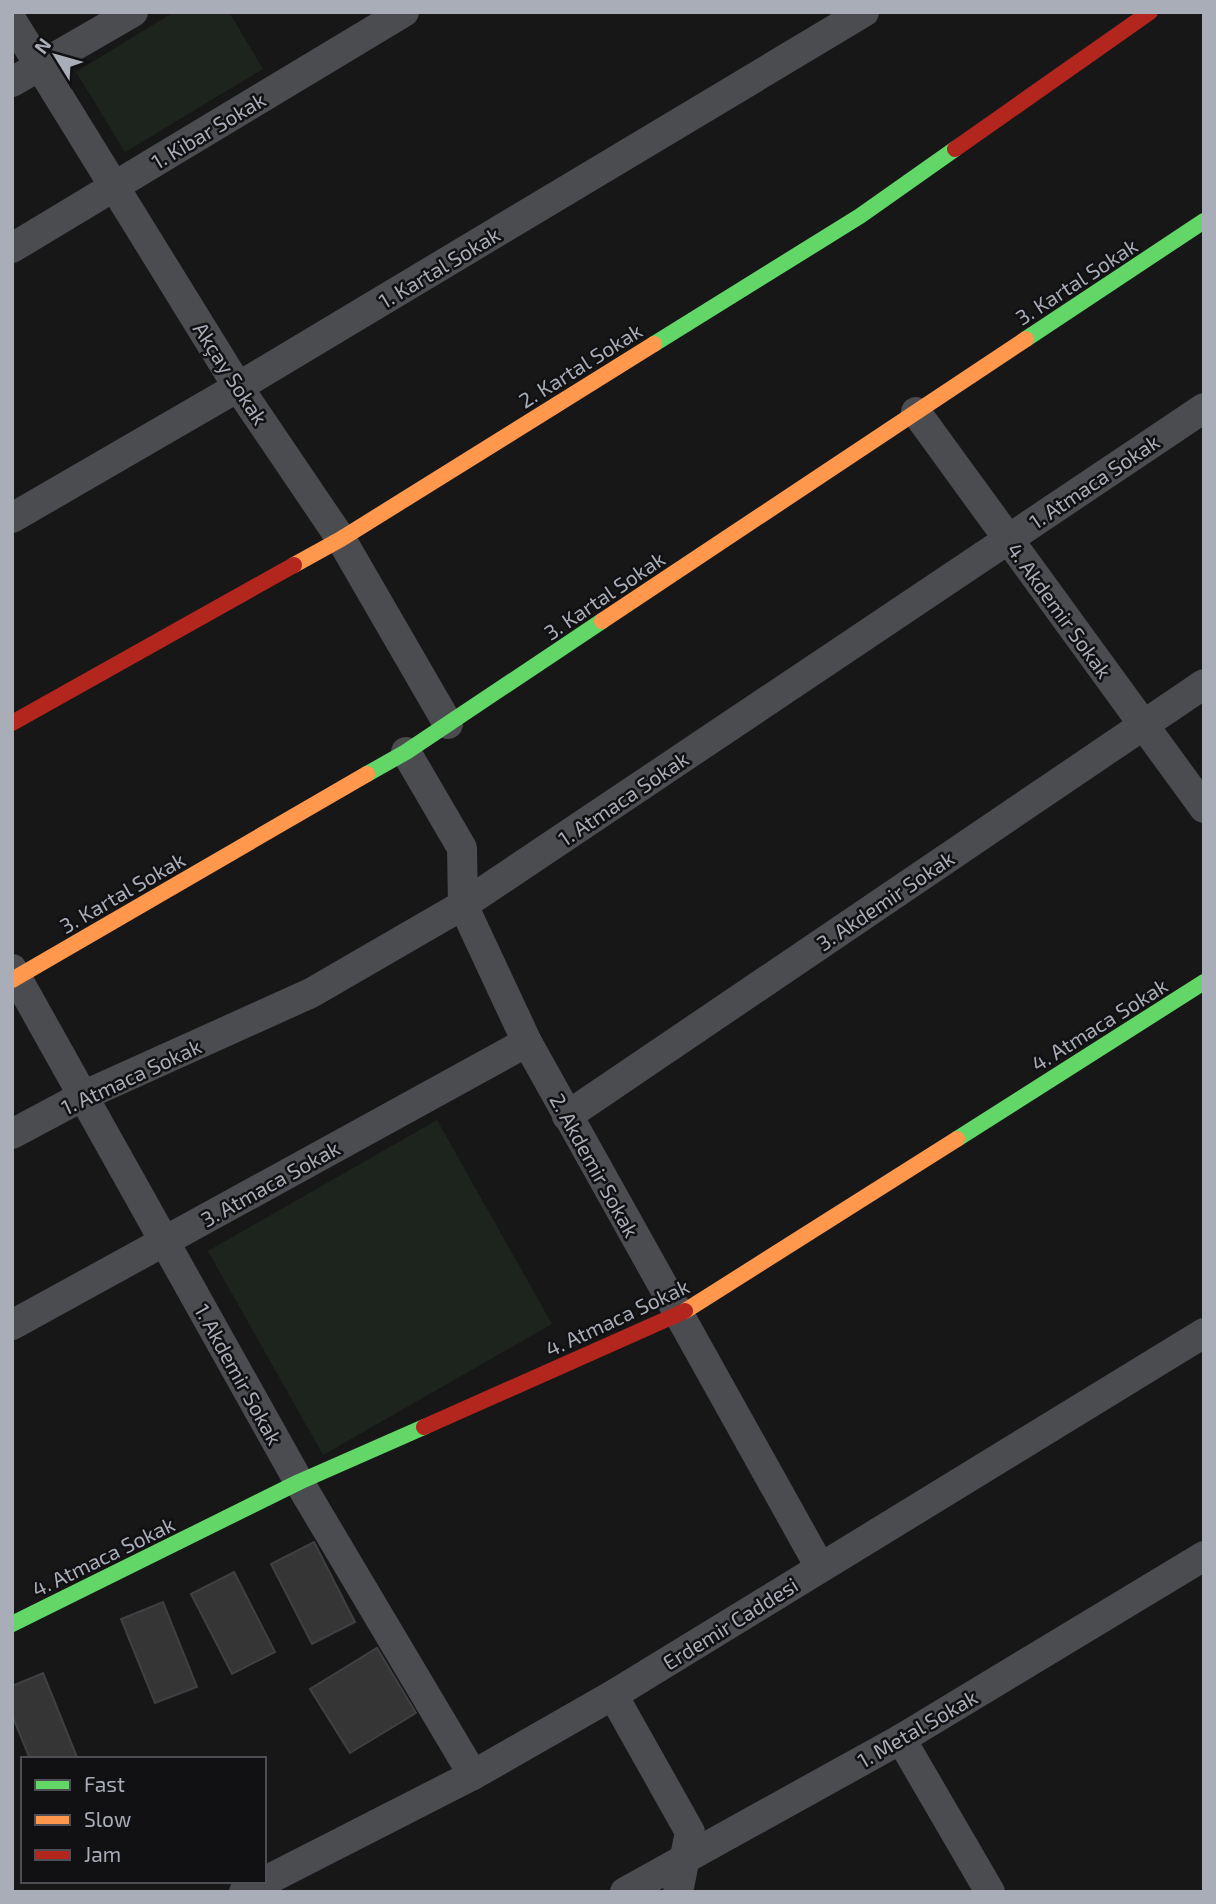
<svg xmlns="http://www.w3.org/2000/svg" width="1216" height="1904" font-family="'Exo 2',sans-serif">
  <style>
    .green { fill: #1d241e }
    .building { fill: #353536; stroke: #3f4043; stroke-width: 2 }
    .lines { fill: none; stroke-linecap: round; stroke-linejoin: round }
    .street { stroke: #4b4c50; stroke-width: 30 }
    .fast { stroke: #63d668; stroke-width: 16 }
    .slow { stroke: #ff974d; stroke-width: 16 }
    .jam { stroke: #b3261e; stroke-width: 16 }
    .labels { text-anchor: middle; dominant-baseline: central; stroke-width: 5; stroke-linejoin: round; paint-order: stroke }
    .street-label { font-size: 21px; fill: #a8adb8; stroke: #111113 }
  </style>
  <rect width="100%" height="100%" fill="#171717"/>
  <g class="green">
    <polygon points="174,12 229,12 263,69 125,152 76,72"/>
    <polygon points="437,1120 552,1324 323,1455 208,1251"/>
  </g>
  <g class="building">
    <polygon points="314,1542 355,1622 312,1644 271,1564"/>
    <polygon points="234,1572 275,1652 232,1674 191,1594"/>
    <polygon points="163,1602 197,1687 155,1703 121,1619"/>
    <polygon points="377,1648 416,1713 350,1753 310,1689"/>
    <polygon points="43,1673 77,1757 74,1759 30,1759 12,1715 12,1686"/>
  </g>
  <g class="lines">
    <g class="street">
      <polyline points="12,21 238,387 341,539 448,724"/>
      <polyline points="12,82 133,12"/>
      <polyline points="12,248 404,12"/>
      <polyline points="916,412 1204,808"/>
      <polyline points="12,518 238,387 864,12"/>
      <polyline points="406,752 462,848 463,905 527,1042 820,1567"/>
      <polyline points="12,969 299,1482 473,1775"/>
      <polyline points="567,1116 1204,684"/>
      <polyline points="12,1134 85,1095 311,993 463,905 1204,408"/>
      <polyline points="12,1325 527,1042"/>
      <polyline points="613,1695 690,1832 678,1892"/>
      <polyline points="901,1739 990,1892"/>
      <polyline points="244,1892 473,1775 613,1695 1204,1333"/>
      <polyline points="625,1892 901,1739 1204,1556"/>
    </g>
    <g class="fast">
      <polyline points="1026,339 1204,221"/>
      <polyline points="654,344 860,216 955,149"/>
      <polyline points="367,774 406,752 602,621"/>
      <polyline points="957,1139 1204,982"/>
      <polyline points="12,1624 299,1482 424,1427"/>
    </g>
    <g class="slow">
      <polyline points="294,565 341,539 654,344"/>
      <polyline points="602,621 1026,339"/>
      <polyline points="12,980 367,774"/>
      <polyline points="685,1311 957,1139"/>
    </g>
    <g class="jam">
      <polyline points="955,149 1150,12"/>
      <polyline points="12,723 294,565"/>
      <polyline points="424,1427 685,1311"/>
    </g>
  </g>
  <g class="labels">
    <g class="street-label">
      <text transform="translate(208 130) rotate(-31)">1. Kibar Sokak</text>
      <text transform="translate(439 267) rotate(-31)">1. Kartal Sokak</text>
      <text transform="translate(1076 281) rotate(-33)">3. Kartal Sokak</text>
      <text transform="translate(580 365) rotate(-32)">2. Kartal Sokak</text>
      <text transform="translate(231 373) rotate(57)">Akçay Sokak</text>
      <text transform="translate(1094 481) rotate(-34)">1. Atmaca Sokak</text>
      <text transform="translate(604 595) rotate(-34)">3. Kartal Sokak</text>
      <text transform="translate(1060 610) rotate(54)">4. Akdemir Sokak</text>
      <text transform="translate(623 798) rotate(-34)">1. Atmaca Sokak</text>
      <text transform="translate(122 892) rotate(-30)">3. Kartal Sokak</text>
      <text transform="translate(885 900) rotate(-34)">3. Akdemir Sokak</text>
      <text transform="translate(1099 1024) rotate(-32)">4. Atmaca Sokak</text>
      <text transform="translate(131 1076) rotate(-25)">1. Atmaca Sokak</text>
      <text transform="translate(595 1165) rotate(61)">2. Akdemir Sokak</text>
      <text transform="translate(270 1183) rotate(-29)">3. Atmaca Sokak</text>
      <text transform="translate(617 1317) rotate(-25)">4. Atmaca Sokak</text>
      <text transform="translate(239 1374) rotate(61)">1. Akdemir Sokak</text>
      <text transform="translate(103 1556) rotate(-26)">4. Atmaca Sokak</text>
      <text transform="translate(730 1623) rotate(-32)">Erdemir Caddesi</text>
      <text transform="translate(917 1728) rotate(-30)">1. Metal Sokak</text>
    </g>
  </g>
  <rect width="1216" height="1904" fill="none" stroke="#a8adb8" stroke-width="28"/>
  <rect x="21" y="1757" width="245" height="126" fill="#111113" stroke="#4d4f55" stroke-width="2"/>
  <rect x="35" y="1780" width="35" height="10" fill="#63d668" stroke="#4d4f55" stroke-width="2"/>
  <text x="84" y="1792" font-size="21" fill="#a8adb8">Fast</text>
  <rect x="35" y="1815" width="35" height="10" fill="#ff974d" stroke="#4d4f55" stroke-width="2"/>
  <text x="84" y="1827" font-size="21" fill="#a8adb8">Slow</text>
  <rect x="35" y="1850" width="35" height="10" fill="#b3261e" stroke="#4d4f55" stroke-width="2"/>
  <text x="84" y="1862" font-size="21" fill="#a8adb8">Jam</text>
  <g transform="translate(56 56) rotate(307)" stroke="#111113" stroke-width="5" paint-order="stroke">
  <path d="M0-5L12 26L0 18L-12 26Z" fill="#a8adb8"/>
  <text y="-10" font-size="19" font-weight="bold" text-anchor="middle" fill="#a8adb8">N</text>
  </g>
</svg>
